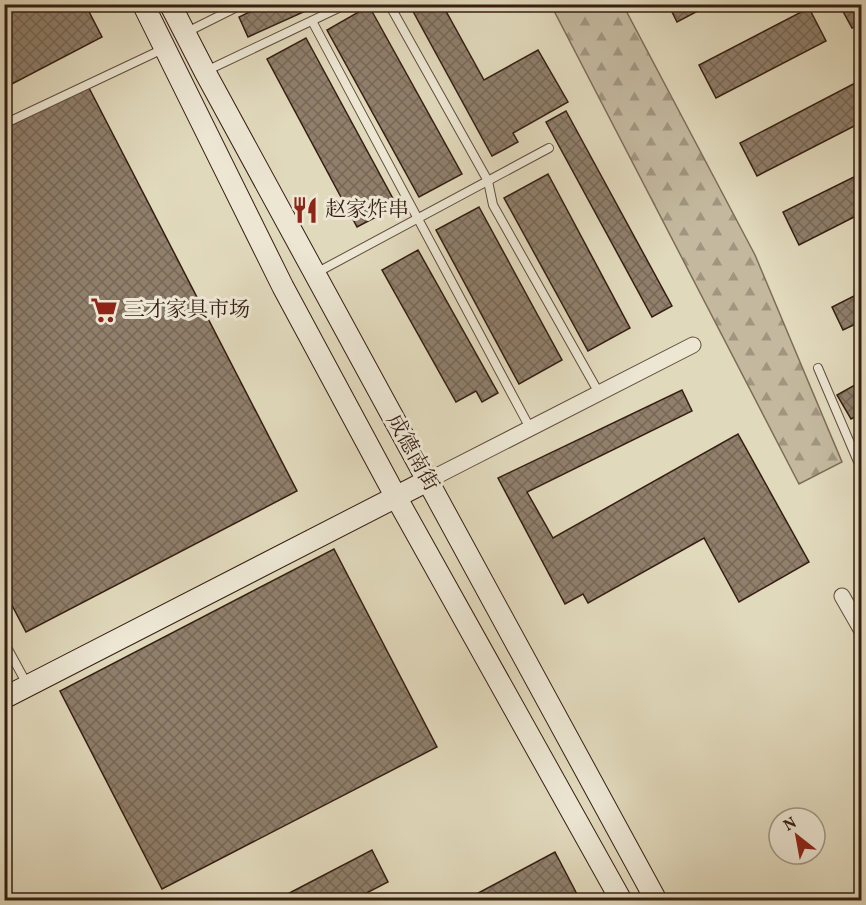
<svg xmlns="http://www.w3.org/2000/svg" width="866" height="905" font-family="Vollkorn,'Noto Serif SC',serif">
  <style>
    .forest { fill: url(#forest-firs); stroke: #7d6c59; stroke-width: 1.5 }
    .building { fill: url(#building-cross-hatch); stroke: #361e13; stroke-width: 1.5 }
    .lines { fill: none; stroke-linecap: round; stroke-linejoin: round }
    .lane-casing { stroke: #614d3d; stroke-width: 10 }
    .street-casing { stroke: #614d3d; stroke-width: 17 }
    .secondary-casing { stroke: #361e13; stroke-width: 23 }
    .lane { stroke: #ece6d3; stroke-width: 8 }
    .street { stroke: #ece6d3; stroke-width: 15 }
    .secondary { stroke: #ece6d3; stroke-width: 21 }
    .labels { text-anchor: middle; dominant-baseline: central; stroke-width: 6; stroke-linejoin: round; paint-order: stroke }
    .poi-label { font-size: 21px; fill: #361e13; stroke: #ece6d3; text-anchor: start }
    .street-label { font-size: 21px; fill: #361e13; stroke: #ece6d3 }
  </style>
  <defs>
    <pattern id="forest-firs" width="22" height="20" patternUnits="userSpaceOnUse" patternTransform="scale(1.5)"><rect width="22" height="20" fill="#c4b99f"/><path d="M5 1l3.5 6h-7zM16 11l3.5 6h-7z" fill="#a09680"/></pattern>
    <pattern id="building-cross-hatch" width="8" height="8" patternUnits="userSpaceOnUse" patternTransform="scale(1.5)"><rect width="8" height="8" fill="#8f7f6b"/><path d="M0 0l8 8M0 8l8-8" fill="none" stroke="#766757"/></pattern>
  </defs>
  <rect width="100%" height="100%" fill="#e1d9bc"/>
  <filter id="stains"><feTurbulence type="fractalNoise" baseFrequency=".00333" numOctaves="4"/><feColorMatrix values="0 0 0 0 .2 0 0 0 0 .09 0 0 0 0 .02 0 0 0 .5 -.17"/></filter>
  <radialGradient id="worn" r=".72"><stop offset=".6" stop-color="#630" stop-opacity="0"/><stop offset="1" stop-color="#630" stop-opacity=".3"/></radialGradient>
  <polygon class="forest" points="551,5 623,5 755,255 842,462 799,484"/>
  <g class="building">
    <polygon points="4,4 85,4 102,37 8,86 4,80"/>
    <polygon points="266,4 321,4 248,37 239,17"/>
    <polygon points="409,4 442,4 484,80 538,50 568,102 513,133 518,142 492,156"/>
    <polygon points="668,4 711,4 677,22"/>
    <polygon points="839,4 862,4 862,23 852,28"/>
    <polygon points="369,6 462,174 419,197 327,30"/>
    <polygon points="809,8 826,41 716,98 699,65"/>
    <polygon points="306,38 397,206 357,227 267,59"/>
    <polygon points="861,80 862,122 757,176 740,143"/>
    <polygon points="88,86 297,491 26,632 4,590 4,129"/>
    <polygon points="566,111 672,306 652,317 546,122"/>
    <polygon points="862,173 862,213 799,245 783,212"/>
    <polygon points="548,174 630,328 588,351 504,198"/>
    <polygon points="479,207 562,360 519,384 436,230"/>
    <polygon points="418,250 498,393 482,402 476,391 456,402 382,270"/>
    <polygon points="862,292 862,321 843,330 832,307"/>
    <polygon points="862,381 862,413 851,419 837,395"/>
    <polygon points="682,390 692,411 527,492 553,538 738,434 809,562 739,602 704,538 588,603 583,594 565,604 498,478"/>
    <polygon points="334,549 437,747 162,889 60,691"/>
    <polygon points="372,850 388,882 353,900 276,900"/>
    <polygon points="555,852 580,900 468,900 467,899"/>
  </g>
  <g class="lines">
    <defs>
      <g id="lane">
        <polyline points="389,4 488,181 493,205 599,393"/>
        <polyline points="312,21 530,428"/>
        <polyline points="185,33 243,4"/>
        <polyline points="206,71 347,4"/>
        <polyline points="4,124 163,49"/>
        <polyline points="316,273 549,148"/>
        <polyline points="818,368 862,471"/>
        <polyline points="4,642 28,686"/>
      </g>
      <g id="street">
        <polyline points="427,481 693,345"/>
        <polyline points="842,596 862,631"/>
      </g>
      <g id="secondary">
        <polyline points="143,4 283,287 396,497 621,900"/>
        <polyline points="170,4 205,72 656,900"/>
        <polyline points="4,698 427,481"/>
      </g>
    </defs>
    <use href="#lane" class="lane-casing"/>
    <use href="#street" class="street-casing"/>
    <use href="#secondary" class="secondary-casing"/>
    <use href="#lane" class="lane"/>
    <use href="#street" class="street"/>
    <use href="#secondary" class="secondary"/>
  </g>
  <defs>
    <symbol id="restaurant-bare" viewBox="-9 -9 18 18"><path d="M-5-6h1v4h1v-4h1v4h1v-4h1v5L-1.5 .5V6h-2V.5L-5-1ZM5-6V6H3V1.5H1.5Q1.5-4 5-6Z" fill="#8f2418" stroke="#ece6d3" stroke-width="2.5" paint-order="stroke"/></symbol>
    <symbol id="supermarket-bare" viewBox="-9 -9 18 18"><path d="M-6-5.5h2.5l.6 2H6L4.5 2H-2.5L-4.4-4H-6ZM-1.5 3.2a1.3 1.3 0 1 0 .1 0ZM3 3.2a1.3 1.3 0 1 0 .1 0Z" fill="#8f2418" stroke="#ece6d3" stroke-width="2.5" paint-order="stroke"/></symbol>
  </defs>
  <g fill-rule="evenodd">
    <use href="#restaurant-bare" x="286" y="191" width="38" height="38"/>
    <use href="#supermarket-bare" x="85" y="291" width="38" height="38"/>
  </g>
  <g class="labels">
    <g class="poi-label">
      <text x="325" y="210">赵家炸串</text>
      <text x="124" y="310">三才家具市场</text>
    </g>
    <g class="street-label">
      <text transform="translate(412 453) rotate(61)">成德南街</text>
    </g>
  </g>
  <rect width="866" height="905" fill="none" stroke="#e1d9bc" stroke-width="24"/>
  <rect x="6" y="6" width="854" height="893" fill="none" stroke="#361e13" stroke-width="3"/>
  <rect x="12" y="12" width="842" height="881" fill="none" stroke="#361e13" stroke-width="1.5"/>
  <g transform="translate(797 836) rotate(329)"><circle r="28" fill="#ece6d3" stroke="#a39686" stroke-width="1.5"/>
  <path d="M0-4.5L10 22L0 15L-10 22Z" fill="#8f2418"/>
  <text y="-9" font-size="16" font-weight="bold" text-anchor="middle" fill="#361e13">N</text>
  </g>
  <rect width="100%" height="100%" filter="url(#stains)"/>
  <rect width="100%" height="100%" fill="url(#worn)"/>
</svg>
